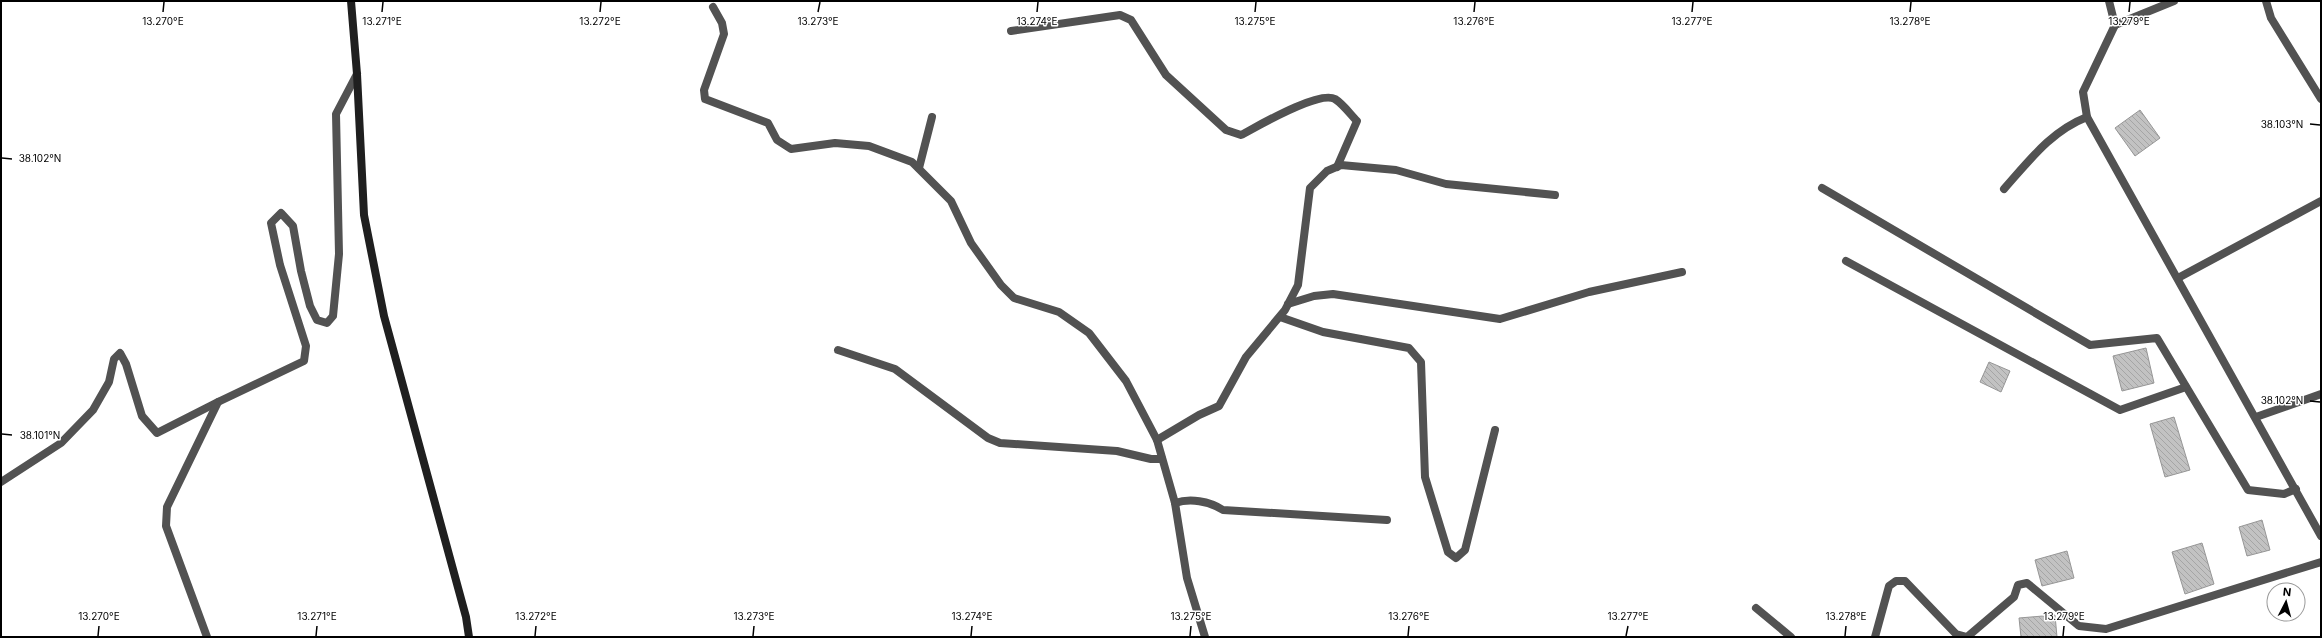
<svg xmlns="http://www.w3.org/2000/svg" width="2322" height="638" font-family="Inter,sans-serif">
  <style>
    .building { fill: url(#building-back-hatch); stroke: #969696 }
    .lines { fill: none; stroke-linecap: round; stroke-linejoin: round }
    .street { stroke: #525252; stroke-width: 8 }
    .secondary { stroke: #1f1f1f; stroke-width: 8 }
    .ticks { fill: none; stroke: #000; stroke-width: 1.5 }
    .ticks-label { font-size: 10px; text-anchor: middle; fill: #000; stroke: #fff; stroke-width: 3; stroke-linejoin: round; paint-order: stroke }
  </style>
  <defs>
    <pattern id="building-back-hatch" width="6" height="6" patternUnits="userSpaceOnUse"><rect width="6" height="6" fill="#c2c2c2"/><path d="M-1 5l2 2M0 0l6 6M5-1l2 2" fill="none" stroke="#a5a5a5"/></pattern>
  </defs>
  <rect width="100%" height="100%" fill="#fff"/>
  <g class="building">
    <polygon points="2140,110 2160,138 2135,156 2115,128"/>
    <polygon points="2146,348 2154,383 2122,391 2113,356"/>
    <polygon points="1989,362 2010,371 2001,392 1980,382"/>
    <polygon points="2174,417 2190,470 2165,477 2150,424"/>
    <polygon points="2262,520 2270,550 2247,556 2239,527"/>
    <polygon points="2202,543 2214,584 2185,594 2172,552"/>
    <polygon points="2067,551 2074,578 2042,586 2035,560"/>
    <polygon points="2055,615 2057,637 2021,637 2019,618"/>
  </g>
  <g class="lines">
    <g class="street">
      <polyline points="2109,1 2115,25 2083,92 2087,117 2321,536"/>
      <polyline points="2266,1 2271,18 2321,99"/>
      <polyline points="713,7 722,23 724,34 704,90 705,99 768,123 777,140 791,149 835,143 869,146 912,162 951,201 971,243 1001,285 1014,298 1059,312 1089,333 1126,381 1157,440 1175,503 1187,578 1205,637"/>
      <polyline points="2115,25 2174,1"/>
      <path d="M1011,31L1120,15L1131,20L1166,75L1226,130L1241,135C1258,126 1319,90 1335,99C1343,104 1351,115 1357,121L1337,167"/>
      <polyline points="919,168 932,117"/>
      <polyline points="1822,188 2090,345 2157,338 2248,490 2284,494 2296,489"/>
      <path d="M2004,189C2029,161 2051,131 2087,117"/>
      <polyline points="1846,261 2120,410 2186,387"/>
      <polyline points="2178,278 2321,201"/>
      <polyline points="1288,304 1314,296 1333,294 1500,319 1589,292 1682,272"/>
      <polyline points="1280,317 1323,332 1409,348 1421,362 1425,477 1448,552 1456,558 1465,550 1495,430"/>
      <polyline points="838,350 895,369 988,438 1000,443 1117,451 1151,459 1162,459"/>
      <polyline points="2256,417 2321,394"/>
      <polyline points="1157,440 1199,415 1219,406 1246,357 1285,310 1298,285 1310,188 1327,171 1341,165 1396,170 1446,184 1555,195"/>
      <polyline points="1,482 61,443 93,410 109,382 114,359 120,353 126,364 142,416 157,433 218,402"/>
      <path d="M1175,503C1190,498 1209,501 1223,510L1387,520"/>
      <polyline points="1756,608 1791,637"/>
      <polyline points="207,637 166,526 167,507 218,402 304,361 306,346 280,265 271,223 281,213 293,226 301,271 310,306 317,320 327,323 333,316 339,254 336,114 357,74"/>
      <polyline points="1875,637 1889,586 1896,581 1905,581 1956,634 1967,637 2014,597 2018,585 2027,583 2079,626 2106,629 2321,562"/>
    </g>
    <polyline class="secondary" points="351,1 357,74 364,215 384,316 466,617 469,637"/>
  </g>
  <path class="ticks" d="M163,12L164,2M382,12L383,2M600,12L601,2M818,12L820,2M1037,12L1038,2M1255,12L1256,2M1474,12L1475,2M1692,12L1693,2M1910,12L1911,2M2129,12L2130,2M2310,124L2320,125M2,158L12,159M2310,401L2320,402M2,434L12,435M98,636L99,626M316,636L317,626M535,636L536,626M753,636L754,626M971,636L972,626M1190,636L1191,626M1408,636L1409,626M1626,636L1628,626M1845,636L1846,626M2063,636L2064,626"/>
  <g class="ticks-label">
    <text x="163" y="25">13.270°E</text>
    <text x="382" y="25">13.271°E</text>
    <text x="600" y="25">13.272°E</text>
    <text x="818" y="25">13.273°E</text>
    <text x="1037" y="25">13.274°E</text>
    <text x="1255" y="25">13.275°E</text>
    <text x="1474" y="25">13.276°E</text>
    <text x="1692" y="25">13.277°E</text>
    <text x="1910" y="25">13.278°E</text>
    <text x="2129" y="25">13.279°E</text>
    <text x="2282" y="128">38.103°N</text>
    <text x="40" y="162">38.102°N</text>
    <text x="2282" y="404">38.102°N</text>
    <text x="40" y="439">38.101°N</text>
    <text x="99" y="620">13.270°E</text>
    <text x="317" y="620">13.271°E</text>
    <text x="536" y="620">13.272°E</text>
    <text x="754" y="620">13.273°E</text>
    <text x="972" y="620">13.274°E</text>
    <text x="1191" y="620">13.275°E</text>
    <text x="1409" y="620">13.276°E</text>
    <text x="1628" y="620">13.277°E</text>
    <text x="1846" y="620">13.278°E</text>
    <text x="2064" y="620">13.279°E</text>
  </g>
  <rect width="2322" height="638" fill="none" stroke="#000000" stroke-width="4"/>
  <g transform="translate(2286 602) rotate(6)"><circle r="19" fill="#ffffff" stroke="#999999"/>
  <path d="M0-3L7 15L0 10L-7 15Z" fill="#000000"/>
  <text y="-6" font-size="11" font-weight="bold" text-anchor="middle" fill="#000000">N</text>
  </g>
</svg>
